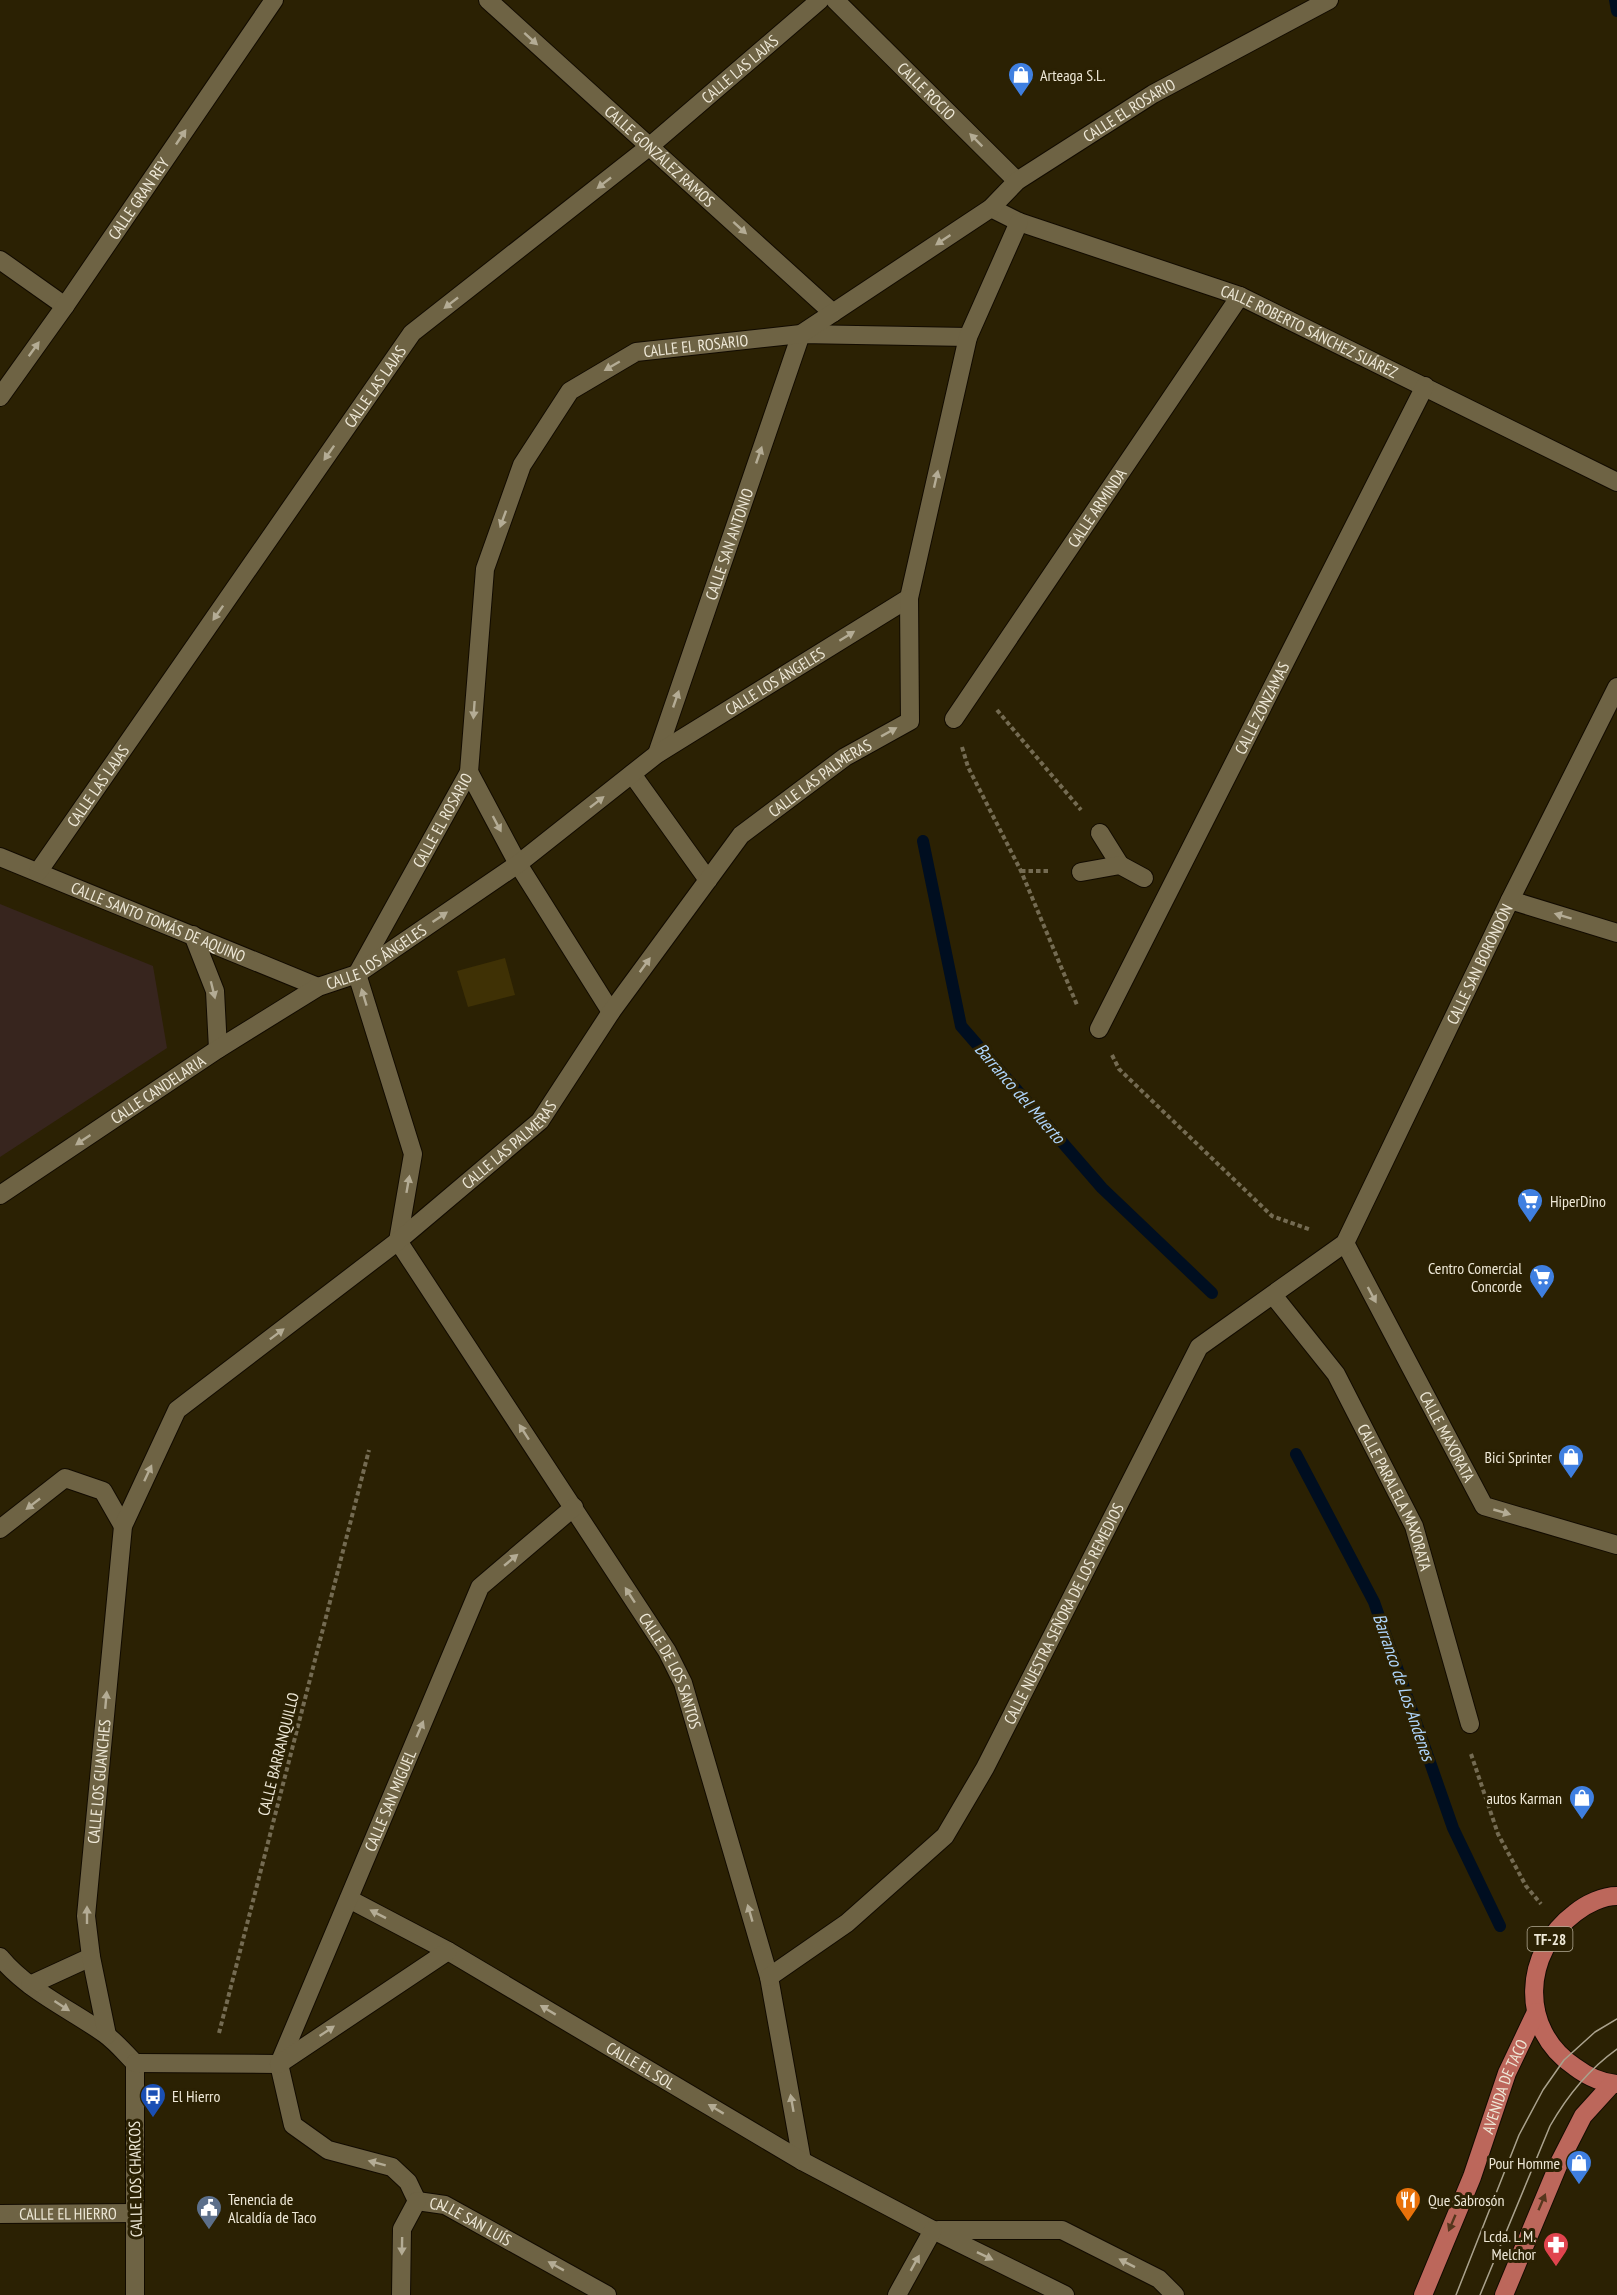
<svg xmlns="http://www.w3.org/2000/svg" width="1617" height="2295" font-family="'PT Sans Narrow',sans-serif">
  <style>
    .education { fill: #37251e }
    .green { fill: #3f3105 }
    .lines { fill: none; stroke-linecap: round; stroke-linejoin: round }
    .stream { stroke: #000e20; stroke-width: 12 }
    .minor-casing { stroke: #120b00; stroke-width: 20 }
    .major-casing { stroke: #120b00; stroke-width: 20 }
    .path { stroke: #746b52; stroke-width: 4; stroke-dasharray: 4.5 3; stroke-linecap: butt }
    .minor { stroke: #6e6344; stroke-width: 18 }
    .major { stroke: #bc675b; stroke-width: 18 }
    .tram { stroke: #aaa28d; stroke-width: 1.5 }
    .oneway { fill: #b4ac95 }
    .oneway2 { fill: #56361d }
    .labels { text-anchor: middle; dominant-baseline: central; stroke-width: 6; stroke-linejoin: round; paint-order: stroke }
    .shield { fill: #2b2103; stroke: #b4ac97; stroke-width: 1.5 }
    .shield-label { font-size: 15px; font-weight: bold; fill: #eee8d7 }
    .street-label { font-size: 16px; fill: #eee8d7; stroke: #2b2103 }
    .poi-label { font-size: 16px; fill: #eee8d7; stroke: #2b2103; text-anchor: start }
    .water-label { font-size: 18px; font-style: italic; fill: #afd5fb; stroke: #2b2103 }
  </style>
  <rect width="100%" height="100%" fill="#2b2103"/>
  <polygon class="education" points="0,904 153,966 167,1048 0,1157"/>
  <polygon class="green" points="505,958 515,995 468,1007 457,971"/>
  <g class="lines">
    <g class="stream">
      <polyline points="1615,0 1617,11"/>
      <polyline points="923,841 961,1026 1102,1188 1212,1293"/>
      <polyline points="1296,1454 1374,1602 1453,1828 1500,1926"/>
    </g>
    <defs>
      <g id="minor">
        <path id="s1" d="M488,0L833,313"/>
        <path id="s2" d="M835,0L1017,181"/>
        <path id="s3" d="M991,208L1019,222L1240,296L1617,482"/>
        <polyline points="0,260 65,306"/>
        <path id="s4" d="M0,397L65,306L274,0"/>
        <path id="s5" d="M954,719L1240,296"/>
        <path id="s6" d="M657,754L801,334L968,337"/>
        <polyline points="469,772 518,864 611,1012"/>
        <polyline points="632,774 708,880"/>
        <polyline points="1100,833 1120,865"/>
        <path id="s7" d="M0,857L318,987"/>
        <path id="s8" d="M38,872L412,333L650,146L820,0"/>
        <polyline points="1081,872 1120,865 1144,878"/>
        <polyline points="1510,900 1617,933"/>
        <polyline points="193,935 215,991 218,1049"/>
        <path id="s9" d="M357,974L469,772L485,569L522,465L570,391L636,352L801,334L991,208L1017,181L1153,94L1329,0"/>
        <polyline points="357,974 413,1154 398,1241"/>
        <path id="s10" d="M1099,1029L1425,386"/>
        <path id="s11" d="M0,1195L218,1049L318,987L357,974L518,864L657,754L909,598L968,337L1019,222"/>
        <path id="s12" d="M398,1241L667,1651L683,1683L769,1977L802,2161"/>
        <path id="s13" d="M1345,1243L1484,1506L1617,1545"/>
        <path id="s14" d="M1273,1295L1336,1374L1414,1526L1470,1724"/>
        <polyline points="0,1529 65,1478 103,1491 123,1526"/>
        <path id="s15" d="M349,1899L448,1951L802,2161L933,2230L1065,2295"/>
        <path d="M0,1957C28,1991 70,2009 105,2034C116,2042 125,2053 135,2063"/>
        <path id="s16" d="M769,1977L847,1923L945,1836L985,1768L1199,1347L1345,1243L1510,900L1617,687"/>
        <polyline points="30,1985 91,1957"/>
        <path id="s17" d="M107,2035L91,1957L86,1916L123,1526L177,1410L398,1241L540,1121L611,1012L741,835L845,757L910,721L909,598"/>
        <polyline points="135,2063 135,2295"/>
        <polyline points="135,2063 279,2064"/>
        <path id="s18" d="M279,2064L480,1587L574,1507"/>
        <polyline points="279,2064 293,2125 328,2150 392,2167 408,2182 417,2201"/>
        <polyline points="279,2064 448,1951"/>
        <path id="s19" d="M417,2201L445,2205L607,2295"/>
        <path id="s20" d="M0,2214L135,2213"/>
        <polyline points="938,2230 1062,2230 1159,2279 1175,2295"/>
        <polyline points="401,2295 402,2229 417,2201"/>
        <polyline points="897,2295 933,2230"/>
      </g>
      <g id="major">
        <path d="M1617,1896C1603,1896 1586,1904 1575,1913C1523,1952 1518,2029 1575,2067C1587,2076 1602,2083 1617,2084"/>
        <path id="s21" d="M1423,2295L1472,2177L1507,2073L1536,2012"/>
        <polyline points="1504,2295 1560,2161 1583,2116 1612,2084"/>
      </g>
    </defs>
    <use href="#minor" class="minor-casing"/>
    <use href="#major" class="major-casing"/>
    <g class="path">
      <polyline points="997,710 1081,810"/>
      <polyline points="962,747 968,767 1021,871 1077,1005"/>
      <polyline points="1021,871 1050,871"/>
      <polyline points="1112,1055 1119,1069 1272,1216 1311,1230"/>
      <polyline points="1471,1754 1498,1834 1526,1886 1541,1904"/>
      <polyline points="219,2033 369,1450"/>
    </g>
    <use href="#minor" class="minor"/>
    <use href="#major" class="major"/>
    <g class="tram">
      <polyline points="1456,2295 1519,2135 1543,2090 1564,2060 1595,2032 1617,2019"/>
      <path d="M1480,2295L1550,2126C1567,2096 1589,2069 1617,2049"/>
    </g>
  </g>
  <defs><path id="oneway-solid" d="M-6-.8H1V-3.2L6.5 0L1 3.2V.8H-6Z" transform="scale(1.5)"/></defs>
  <g class="oneway">
    <use href="#oneway-solid" transform="translate(531 39) rotate(42)"/>
    <use href="#oneway-solid" transform="translate(181 137) rotate(-56)"/>
    <use href="#oneway-solid" transform="translate(976 140) rotate(-135)"/>
    <use href="#oneway-solid" transform="translate(604 183) rotate(142)"/>
    <use href="#oneway-solid" transform="translate(740 228) rotate(42)"/>
    <use href="#oneway-solid" transform="translate(943 240) rotate(146)"/>
    <use href="#oneway-solid" transform="translate(451 303) rotate(142)"/>
    <use href="#oneway-solid" transform="translate(34 349) rotate(-54)"/>
    <use href="#oneway-solid" transform="translate(612 366) rotate(150)"/>
    <use href="#oneway-solid" transform="translate(329 453) rotate(125)"/>
    <use href="#oneway-solid" transform="translate(759 455) rotate(-71)"/>
    <use href="#oneway-solid" transform="translate(936 479) rotate(-77)"/>
    <use href="#oneway-solid" transform="translate(503 519) rotate(110)"/>
    <use href="#oneway-solid" transform="translate(218 613) rotate(125)"/>
    <use href="#oneway-solid" transform="translate(847 636) rotate(-32)"/>
    <use href="#oneway-solid" transform="translate(676 699) rotate(-71)"/>
    <use href="#oneway-solid" transform="translate(474 710) rotate(94)"/>
    <use href="#oneway-solid" transform="translate(889 732) rotate(-29)"/>
    <use href="#oneway-solid" transform="translate(597 802) rotate(-38)"/>
    <use href="#oneway-solid" transform="translate(497 824) rotate(62)"/>
    <use href="#oneway-solid" transform="translate(1563 916) rotate(-163)"/>
    <use href="#oneway-solid" transform="translate(440 917) rotate(-34)"/>
    <use href="#oneway-solid" transform="translate(645 965) rotate(-54)"/>
    <use href="#oneway-solid" transform="translate(213 990) rotate(76)"/>
    <use href="#oneway-solid" transform="translate(364 997) rotate(-107)"/>
    <use href="#oneway-solid" transform="translate(83 1140) rotate(146)"/>
    <use href="#oneway-solid" transform="translate(408 1184) rotate(-80)"/>
    <use href="#oneway-solid" transform="translate(1372 1295) rotate(62)"/>
    <use href="#oneway-solid" transform="translate(277 1334) rotate(-37)"/>
    <use href="#oneway-solid" transform="translate(524 1432) rotate(-123)"/>
    <use href="#oneway-solid" transform="translate(148 1473) rotate(-65)"/>
    <use href="#oneway-solid" transform="translate(33 1504) rotate(142)"/>
    <use href="#oneway-solid" transform="translate(1502 1512) rotate(16)"/>
    <use href="#oneway-solid" transform="translate(511 1560) rotate(-40)"/>
    <use href="#oneway-solid" transform="translate(630 1595) rotate(-123)"/>
    <use href="#oneway-solid" transform="translate(106 1700) rotate(-85)"/>
    <use href="#oneway-solid" transform="translate(420 1729) rotate(-67)"/>
    <use href="#oneway-solid" transform="translate(750 1913) rotate(-106)"/>
    <use href="#oneway-solid" transform="translate(378 1914) rotate(-153)"/>
    <use href="#oneway-solid" transform="translate(87 1915) rotate(-90)"/>
    <use href="#oneway-solid" transform="translate(62 2006) rotate(33)"/>
    <use href="#oneway-solid" transform="translate(548 2010) rotate(-149)"/>
    <use href="#oneway-solid" transform="translate(327 2031) rotate(-34)"/>
    <use href="#oneway-solid" transform="translate(792 2103) rotate(-100)"/>
    <use href="#oneway-solid" transform="translate(716 2109) rotate(-149)"/>
    <use href="#oneway-solid" transform="translate(377 2163) rotate(-165)"/>
    <use href="#oneway-solid" transform="translate(402 2246) rotate(91)"/>
    <use href="#oneway-solid" transform="translate(985 2256) rotate(26)"/>
    <use href="#oneway-solid" transform="translate(915 2263) rotate(-61)"/>
    <use href="#oneway-solid" transform="translate(1127 2263) rotate(-153)"/>
    <use href="#oneway-solid" transform="translate(556 2266) rotate(-151)"/>
  </g>
  <g class="oneway2">
    <use href="#oneway-solid" transform="translate(1542 2202) rotate(-67)"/>
    <use href="#oneway-solid" transform="translate(1452 2223) rotate(113)"/>
  </g>
  <defs>
    <symbol id="shop-pin" viewBox="-11 -11 22 30"><path d="M0 17L-7.5 6A9.5 9.5 0 1 1 7.5 6Z" fill="#3f7fe0" stroke="#2b2103"/><path d="M-5-2.5h2.3a2.7 3.5 0 0 1 5.4 0H5L5.5 6h-11ZM-1.5-2.5h3a1.5 2.3 0 0 0-3 0Z" fill="#fff"/></symbol>
    <symbol id="supermarket-pin" viewBox="-11 -11 22 30"><path d="M0 17L-7.5 6A9.5 9.5 0 1 1 7.5 6Z" fill="#3f7fe0" stroke="#2b2103"/><path d="M-6-5.5h2.5l.6 2H6L4.5 2H-2.5L-4.4-4H-6ZM-1.5 3.2a1.3 1.3 0 1 0 .1 0ZM3 3.2a1.3 1.3 0 1 0 .1 0Z" fill="#fff"/></symbol>
    <symbol id="bus-pin" viewBox="-11 -11 22 30"><path d="M0 17L-7.5 6A9.5 9.5 0 1 1 7.5 6Z" fill="#1a4fb4" stroke="#2b2103"/><path d="M-5-6H5V4H4V6H2V4H-2V6H-4V4H-5ZM-3.5-4V0h7V-4ZM-3.5 1.2v1.5H-2V1.2ZM2 1.2v1.5H3.5V1.2Z" fill="#fff"/></symbol>
    <symbol id="restaurant-pin" viewBox="-11 -11 22 30"><path d="M0 17L-7.5 6A9.5 9.5 0 1 1 7.5 6Z" fill="#e8710a" stroke="#2b2103"/><path d="M-5-6h1v4h1v-4h1v4h1v-4h1v5L-1.5 .5V6h-2V.5L-5-1ZM5-6V6H3V1.5H1.5Q1.5-4 5-6Z" fill="#fff"/></symbol>
    <symbol id="civic-pin" viewBox="-11 -11 22 30"><path d="M0 17L-7.5 6A9.5 9.5 0 1 1 7.5 6Z" fill="#5c6f8a" stroke="#2b2103"/><path d="M-.6-6.5H3V-4.5H.6V-3L4-1V1h2V6H-6V1h2V-1L-.6-3ZM-1.2 2.5V6h2.4V2.5Z" fill="#fff"/></symbol>
    <symbol id="pharmacy-pin" viewBox="-11 -11 22 30"><path d="M0 17L-7.5 6A9.5 9.5 0 1 1 7.5 6Z" fill="#e0444e" stroke="#2b2103"/><path d="M-2-6h4v4h4v4h-4v4h-4v-4h-4v-4h4Z" fill="#fff"/></symbol>
  </defs>
  <g fill-rule="evenodd">
    <use href="#shop-pin" x="1006" y="60" width="30" height="40"/>
    <use href="#supermarket-pin" x="1515" y="1186" width="30" height="40"/>
    <use href="#supermarket-pin" x="1527" y="1262" width="30" height="40"/>
    <use href="#shop-pin" x="1556" y="1442" width="30" height="40"/>
    <use href="#shop-pin" x="1567" y="1783" width="30" height="40"/>
    <use href="#bus-pin" x="138" y="2081" width="30" height="40"/>
    <use href="#shop-pin" x="1564" y="2148" width="30" height="40"/>
    <use href="#restaurant-pin" x="1393" y="2185" width="30" height="40"/>
    <use href="#civic-pin" x="194" y="2193" width="30" height="40"/>
    <use href="#pharmacy-pin" x="1541" y="2230" width="30" height="40"/>
  </g>
  <g class="labels">
    <rect class="shield" x="1527.5" y="1927" width="45" height="24" rx="4.5"/>
    <g class="shield-label">
      <text x="1550" y="1939">TF-28</text>
    </g>
    <g class="street-label">
      <text stroke="none"><textPath href="#s8" startOffset="1077">CALLE LAS LAJAS</textPath></text>
      <text stroke="none"><textPath href="#s2" startOffset="129">CALLE ROCIO</textPath></text>
      <text stroke="none"><textPath href="#s9" startOffset="1274">CALLE EL ROSARIO</textPath></text>
      <text stroke="none"><textPath href="#s1" startOffset="232">CALLE GONZÁLEZ RAMOS</textPath></text>
      <text stroke="none"><textPath href="#s4" startOffset="242">CALLE GRAN REY</textPath></text>
      <text stroke="none"><textPath href="#s3" startOffset="342">CALLE ROBERTO SÁNCHEZ SUÁREZ</textPath></text>
      <text stroke="none"><textPath href="#s9" startOffset="770">CALLE EL ROSARIO</textPath></text>
      <text stroke="none"><textPath href="#s8" startOffset="591">CALLE LAS LAJAS</textPath></text>
      <text stroke="none"><textPath href="#s5" startOffset="255">CALLE ARMINDA</textPath></text>
      <text stroke="none"><textPath href="#s6" startOffset="222">CALLE SAN ANTONIO</textPath></text>
      <text stroke="none"><textPath href="#s11" startOffset="932">CALLE LOS ÁNGELES</textPath></text>
      <text stroke="none"><textPath href="#s10" startOffset="360">CALLE ZONZAMAS</textPath></text>
      <text stroke="none"><textPath href="#s17" startOffset="1552">CALLE LAS PALMERAS</textPath></text>
      <text stroke="none"><textPath href="#s8" startOffset="105">CALLE LAS LAJAS</textPath></text>
      <text stroke="none"><textPath href="#s9" startOffset="176">CALLE EL ROSARIO</textPath></text>
      <text stroke="none"><textPath href="#s7" startOffset="171">CALLE SANTO TOMÁS DE AQUINO</textPath></text>
      <text stroke="none"><textPath href="#s11" startOffset="446">CALLE LOS ÁNGELES</textPath></text>
      <text stroke="none"><textPath href="#s16" startOffset="1266">CALLE SAN BORONDÓN</textPath></text>
      <text stroke="none"><textPath href="#s11" startOffset="190">CALLE CANDELARIA</textPath></text>
      <text stroke="none"><textPath href="#s17" startOffset="1066">CALLE LAS PALMERAS</textPath></text>
      <text stroke="none"><textPath href="#s13" startOffset="219">CALLE MAXORATA</textPath></text>
      <text stroke="none"><textPath href="#s14" startOffset="238">CALLE PARALELA MAXORATA</textPath></text>
      <text stroke="none"><textPath href="#s16" startOffset="478">CALLE NUESTRA SEÑORA DE LOS REMEDIOS</textPath></text>
      <text stroke="none"><textPath href="#s12" startOffset="510">CALLE DE LOS SANTOS</textPath></text>
      <text transform="translate(278 1754) rotate(-76)">CALLE BARRANQUILLO</text>
      <text stroke="none"><textPath href="#s17" startOffset="256">CALLE LOS GUANCHES</textPath></text>
      <text stroke="none"><textPath href="#s18" startOffset="286">CALLE SAN MIGUEL</textPath></text>
      <text stroke="none"><textPath href="#s15" startOffset="336">CALLE EL SOL</textPath></text>
      <text stroke="none"><textPath href="#s21" startOffset="224">AVENIDA DE TACO</textPath></text>
      <text transform="translate(135 2179) rotate(-91)">CALLE LOS CHARCOS</text>
      <text stroke="none"><textPath href="#s20" startOffset="68">CALLE EL HIERRO</textPath></text>
      <text stroke="none"><textPath href="#s19" startOffset="58">CALLE SAN LUÍS</textPath></text>
    </g>
    <g class="poi-label">
      <text x="1040" y="75">Arteaga S.L.</text>
      <text x="1550" y="1201">HiperDino</text>
      <text x="1522" y="1268" text-anchor="end">Centro Comercial<tspan x="1522" dy="18">Concorde</tspan></text>
      <text x="1552" y="1457" text-anchor="end">Bici Sprinter</text>
      <text x="1562" y="1798" text-anchor="end">autos Karman</text>
      <text x="172" y="2096">El Hierro</text>
      <text x="1560" y="2163" text-anchor="end">Pour Homme</text>
      <text x="228" y="2199">Tenencia de<tspan x="228" dy="18">Alcaldía de Taco</tspan></text>
      <text x="1428" y="2200">Que Sabrosón</text>
      <text x="1536" y="2236" text-anchor="end">Lcda. L.M.<tspan x="1536" dy="18">Melchor</tspan></text>
    </g>
    <g class="water-label">
      <text transform="translate(1020 1093) rotate(49)">Barranco del Muerto</text>
      <text transform="translate(1404 1687) rotate(71)">Barranco de Los Andenes</text>
    </g>
  </g>
</svg>
